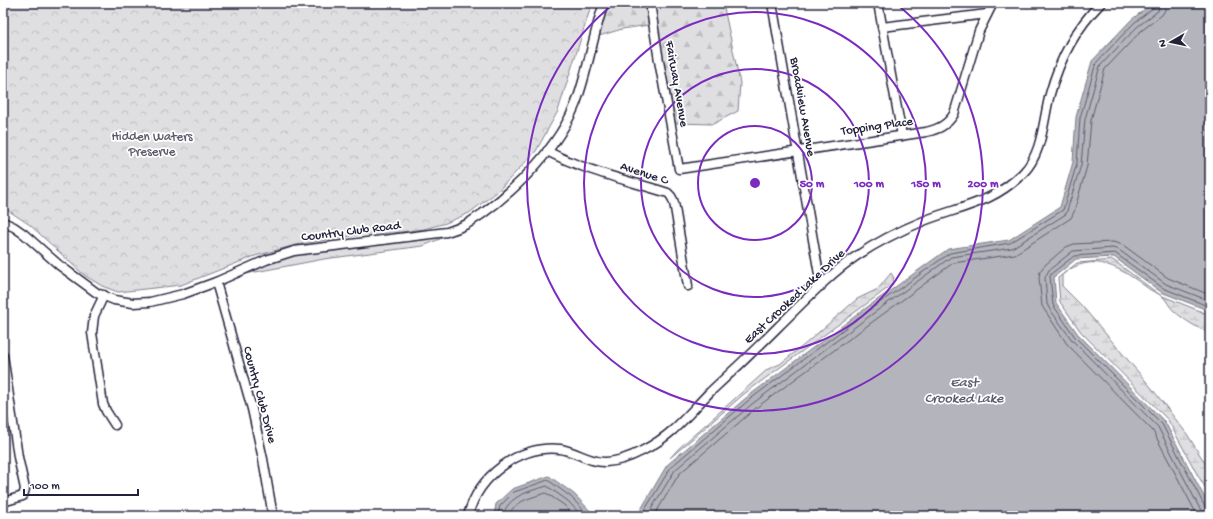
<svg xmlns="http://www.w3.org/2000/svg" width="1213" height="519" font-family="'Gochi Hand',sans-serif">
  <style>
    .green { fill: #dfdfe2; stroke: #80808e }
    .forest { fill: url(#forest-firs); stroke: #80808e }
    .wetland { fill: url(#wetland-marsh); stroke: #80808e }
    .park { fill: url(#park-crowns); stroke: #80808e }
    .water { fill: #b4b4bc; stroke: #7a7a88 }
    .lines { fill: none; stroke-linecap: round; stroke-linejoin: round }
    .shore { stroke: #5c5c6f; stroke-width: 1 }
    .minor-casing { stroke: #22223b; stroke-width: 11 }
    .minor { stroke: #fff; stroke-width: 8 }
    .ring { fill: none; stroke: #7b2cbf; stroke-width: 2 }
    .labels { text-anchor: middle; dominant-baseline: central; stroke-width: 3.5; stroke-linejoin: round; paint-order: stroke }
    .street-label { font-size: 13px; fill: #22223b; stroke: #fff }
    .park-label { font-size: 13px; fill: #5b5b6d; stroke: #fff }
    .water-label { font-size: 14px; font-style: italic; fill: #5c5c6f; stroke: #fff }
    .centre { fill: #7b2cbf; stroke: #fff; stroke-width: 2 }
    .ring-label { font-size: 12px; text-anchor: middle; font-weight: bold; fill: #7b2cbf; stroke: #fff; stroke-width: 3.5; stroke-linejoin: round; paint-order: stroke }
  </style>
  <defs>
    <pattern id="forest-firs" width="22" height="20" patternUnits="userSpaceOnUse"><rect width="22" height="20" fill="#dfdfe2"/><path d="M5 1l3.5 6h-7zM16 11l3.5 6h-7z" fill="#bfbfc3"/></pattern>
    <pattern id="wetland-marsh" width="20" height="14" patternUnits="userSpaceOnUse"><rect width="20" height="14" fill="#dfdfe2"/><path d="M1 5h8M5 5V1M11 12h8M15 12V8" fill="none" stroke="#bfbfc3"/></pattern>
    <pattern id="park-crowns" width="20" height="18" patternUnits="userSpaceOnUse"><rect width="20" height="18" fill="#dfdfe2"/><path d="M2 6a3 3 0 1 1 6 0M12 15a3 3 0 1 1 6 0" fill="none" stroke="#bfbfc3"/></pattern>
  </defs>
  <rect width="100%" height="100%" fill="#fff"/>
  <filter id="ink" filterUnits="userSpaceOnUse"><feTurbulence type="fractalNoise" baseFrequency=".025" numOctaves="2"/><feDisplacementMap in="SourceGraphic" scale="8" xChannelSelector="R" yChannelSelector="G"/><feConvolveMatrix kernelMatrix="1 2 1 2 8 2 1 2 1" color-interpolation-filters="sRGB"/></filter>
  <g filter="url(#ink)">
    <polygon class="green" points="447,236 423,246 324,259 245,274 267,264 295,255"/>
    <polygon class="forest" points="609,3 723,3 740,83 738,111 713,124 675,123 670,92 659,43 649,25 622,29 599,36"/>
    <g class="wetland">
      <path d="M1113,260L1160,295L1210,315V333C1197,328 1184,320 1174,311C1169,307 1167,300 1162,296C1158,293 1153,292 1149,289C1122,269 1093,249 1062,275V286L1082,306L1150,386L1187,434L1210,471V495L1197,474L1168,420L1081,332L1060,302L1058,278L1077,263Z"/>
      <polygon points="891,273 894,278 892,285 744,394 670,458 678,449 768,369 780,364 804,345 857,299 878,289"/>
    </g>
    <polygon class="park" points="3,3 592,3 558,111 536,151 497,192 469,213 446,223 424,229 393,233 364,234 296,245 255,256 181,285 118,292 102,286 84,275 30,225 3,207"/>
    <g class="water">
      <polygon points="1153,3 1210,3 1210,311 1161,292 1114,257 1076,259 1054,277 1056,303 1078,334 1165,422 1209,506 1210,516 637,516 667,465 747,397 866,308 948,249 1009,240 1060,207 1073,162 1076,117 1092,61 1131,20"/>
      <polygon points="549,476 574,494 595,516 494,516 496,504 512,489"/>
    </g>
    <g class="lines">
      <g class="shore">
        <polyline points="1210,301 1166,284 1119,250 1113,248 1073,251 1049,270 1045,277 1047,304 1049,308 1072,340 1158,427 1200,509 1205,513 1210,514"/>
        <polyline points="1210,307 1163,288 1115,253 1074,256 1052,273 1050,276 1053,305 1075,337 1162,424 1205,507 1210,509"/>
        <polyline points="498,516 500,506 514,492 548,480 571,497 589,516"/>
        <path d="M503,516C507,496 530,491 547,486L568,501L582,516"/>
        <path d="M509,516C512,501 534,497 546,493L564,505L574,516"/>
        <polyline points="641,516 671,467 749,400 868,311 950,253 1010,243 1063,210 1077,163 1080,118 1096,63 1134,23 1154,7 1155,3"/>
        <polyline points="647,516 675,470 752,404 871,315 951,257 1012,248 1066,214 1081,165 1085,119 1100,66 1137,27 1158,11 1160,3"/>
        <polyline points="654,516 679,474 756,408 875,320 953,263 1015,254 1071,218 1074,212 1087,166 1091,120 1105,69 1141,31 1162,15 1165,10 1166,3"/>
        <polyline points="1198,516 1195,511 1153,431 1067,344 1042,306 1039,278 1040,271 1045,265 1066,247 1074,244 1113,242 1123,245 1168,278 1210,295"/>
      </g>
      <defs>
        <g id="minor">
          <path d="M650,3L659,61L679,169L926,132C939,129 947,125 954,114L979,31L993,3"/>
          <polyline points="772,3 821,286"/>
          <polyline points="878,3 902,136"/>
          <polyline points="882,27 987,14"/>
          <path d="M547,151C585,171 627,180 668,193C673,197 674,202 675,208L688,286"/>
          <path d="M3,222L14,227L24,234L59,265L97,293L114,300L133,303L150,302L183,294L216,282L266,260L294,251L447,232C454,230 461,227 467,224C472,221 477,217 482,214C519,187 559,146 576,103C588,71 593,35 604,3"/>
          <polyline points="216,282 252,409 263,459 273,516"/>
          <polyline points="104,295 94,316 92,333 103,404 106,411 115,425"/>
          <polyline points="3,355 18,457 25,489 23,496 3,502"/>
          <path d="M468,516C478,476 519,445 560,449C576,451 590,463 606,462C629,461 657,444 673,430C686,418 698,404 710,392C733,371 755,350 777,328C802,304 827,276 855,257C877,242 901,230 926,220C963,206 993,203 1023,173C1043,153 1043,120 1050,94C1059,61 1076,28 1101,3"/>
        </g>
      </defs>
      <use href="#minor" class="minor-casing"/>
      <use href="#minor" class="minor"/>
    </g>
  </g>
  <g class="ring">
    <circle cx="755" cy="183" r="57"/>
    <circle cx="755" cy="183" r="114"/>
    <circle cx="755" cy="183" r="171"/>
    <path d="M895 3A228 228 0 1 1 615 3"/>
  </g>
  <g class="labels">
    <g class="street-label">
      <text transform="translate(676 84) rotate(80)">Fairway Avenue</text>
      <text transform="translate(802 107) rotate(80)">Broadview Avenue</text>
      <text transform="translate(877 127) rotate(-8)">Topping Place</text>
      <text transform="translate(644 174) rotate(18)">Avenue C</text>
      <text transform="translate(351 232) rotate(-7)">Country Club Road</text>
      <text transform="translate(795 297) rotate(-43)">East Crooked Lake Drive</text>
      <text transform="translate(259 395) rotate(75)">Country Club Drive</text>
    </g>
    <g class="park-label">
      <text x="152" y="137">Hidden Waters<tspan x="152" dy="15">Preserve</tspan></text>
    </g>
    <g class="water-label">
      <text x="964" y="383">East<tspan x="964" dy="16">Crooked Lake</tspan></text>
    </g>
  </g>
  <circle cx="755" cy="183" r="6" class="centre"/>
  <g class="ring-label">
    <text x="812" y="187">50 m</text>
    <text x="869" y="187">100 m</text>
    <text x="926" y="187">150 m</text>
    <text x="983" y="187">200 m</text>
  </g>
  <rect width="1213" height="519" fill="none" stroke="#fff" stroke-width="16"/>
  <rect x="8" y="8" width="1197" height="503" fill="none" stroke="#22223b" stroke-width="1.5" filter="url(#ink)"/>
  <g transform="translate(1171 42) rotate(261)" stroke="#ffffff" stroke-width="3" paint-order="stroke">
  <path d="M0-3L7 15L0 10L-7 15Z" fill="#22223b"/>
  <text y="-6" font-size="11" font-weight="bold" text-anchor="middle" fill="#22223b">N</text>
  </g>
  <path d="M24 489v6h114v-6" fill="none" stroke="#22223b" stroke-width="2"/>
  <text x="30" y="489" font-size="12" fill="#22223b" stroke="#ffffff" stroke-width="3" paint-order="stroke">100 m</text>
</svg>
